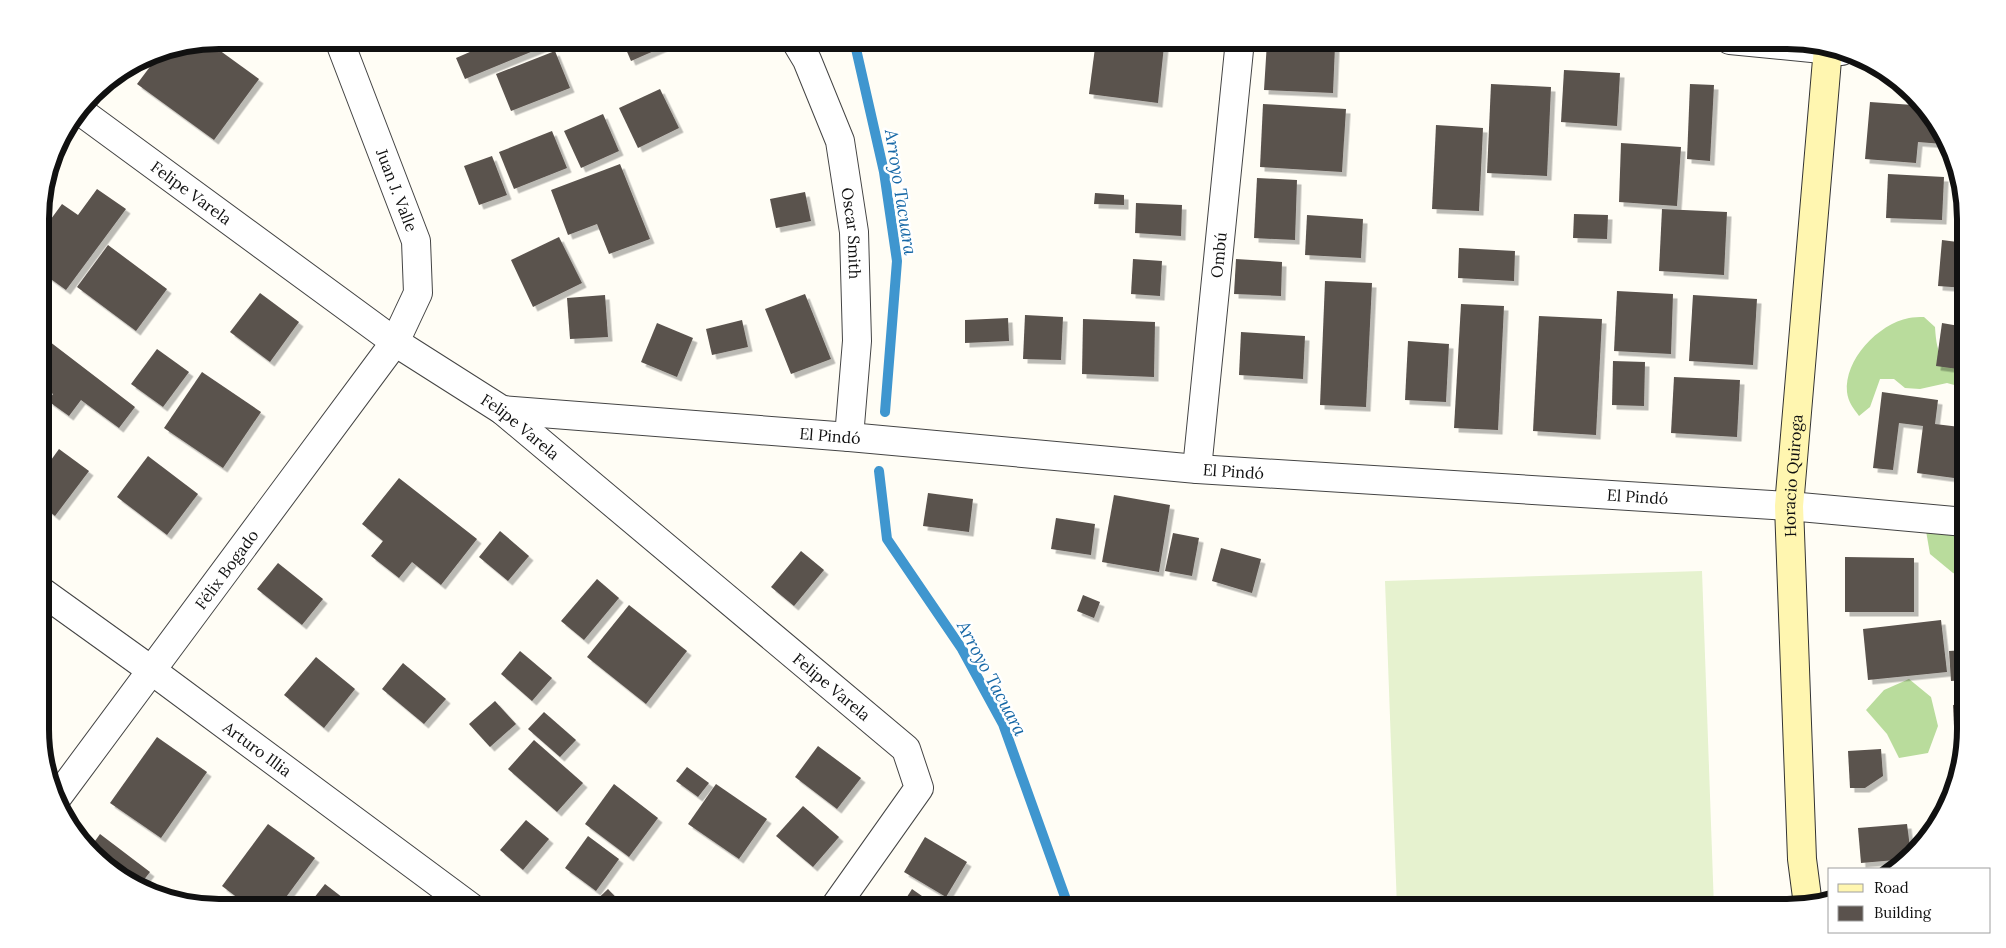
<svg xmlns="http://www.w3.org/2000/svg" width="2006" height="948" font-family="Lora,serif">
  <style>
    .forest { fill: #b9dc9c }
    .pitch { fill: #e6f2cf }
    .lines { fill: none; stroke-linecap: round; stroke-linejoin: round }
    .stream { stroke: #3f96cf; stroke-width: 10 }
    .building { fill: #5a524d; filter: url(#shadow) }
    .street-casing { stroke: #444; stroke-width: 30 }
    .secondary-casing { stroke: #333; stroke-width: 30 }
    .street { stroke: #fff; stroke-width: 28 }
    .secondary { stroke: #fff6b0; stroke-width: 28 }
    .labels { text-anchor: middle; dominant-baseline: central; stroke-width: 5; stroke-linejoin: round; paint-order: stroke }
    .street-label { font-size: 16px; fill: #111; stroke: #fff }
    .water-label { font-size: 18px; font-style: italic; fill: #1768a6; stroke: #fff }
    .rim { fill: none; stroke: #111; stroke-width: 6 }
  </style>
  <defs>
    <filter id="shadow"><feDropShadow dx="4.5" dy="4.5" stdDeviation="0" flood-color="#0004"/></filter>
  </defs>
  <rect width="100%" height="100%" fill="#fffdf5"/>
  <g class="forest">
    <path d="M1924,317L1935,327C1937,358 1941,358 1965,376V388L1947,383L1920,389L1905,388L1894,379H1880L1870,407L1859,416C1854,409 1848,402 1847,392C1844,360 1878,324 1909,318C1913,317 1919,317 1924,317Z"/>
    <polygon points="1925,525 1965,525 1966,577 1953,573 1930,554"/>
    <polygon points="1909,679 1931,697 1938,726 1928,753 1899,758 1887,734 1866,710 1884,690"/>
  </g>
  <polygon class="pitch" points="1702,571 1714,908 1397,908 1385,581"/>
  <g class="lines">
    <g class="stream">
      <polyline points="854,40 884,172 897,261 885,412"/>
      <polyline points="879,471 887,539 962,649 1003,724 1069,908"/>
    </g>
  </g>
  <g class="building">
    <polygon points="475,40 546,40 548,45 465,79 456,58 479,48"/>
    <polygon points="622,40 679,40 631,61"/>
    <polygon points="1096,40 1115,40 1164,46 1158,103 1089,94"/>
    <polygon points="208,42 259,79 214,140 137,84 161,52"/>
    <polygon points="1267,42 1335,46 1333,93 1264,90"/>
    <polygon points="555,51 570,88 511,111 496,74"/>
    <polygon points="1564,70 1620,73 1617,126 1561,122"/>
    <polygon points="1491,84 1551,87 1547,176 1487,173"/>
    <polygon points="1690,84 1714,85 1710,161 1687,159"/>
    <polygon points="660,89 679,128 638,148 619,108"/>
    <polygon points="1914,98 1929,110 1943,144 1918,142 1916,163 1865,159 1870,102 1913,105"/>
    <polygon points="1263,104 1346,109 1342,172 1260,167"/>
    <polygon points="603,114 619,151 581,168 564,131"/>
    <polygon points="1436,125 1483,128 1479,211 1432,209"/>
    <polygon points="552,131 567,168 514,189 499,152"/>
    <polygon points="1621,143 1681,147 1677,206 1619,202"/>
    <polygon points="492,156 507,195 479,205 464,166"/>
    <polygon points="620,164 650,239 609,254 597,224 568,235 551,190"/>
    <polygon points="1888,174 1944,177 1942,220 1886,218"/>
    <polygon points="1257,178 1297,180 1295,240 1254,238"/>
    <polygon points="97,189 126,209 66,290 41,272 40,234 62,204 78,215"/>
    <polygon points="805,192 811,221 776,228 770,199"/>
    <polygon points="1095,193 1124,195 1124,205 1094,204"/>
    <polygon points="1136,203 1182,205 1181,236 1135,233"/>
    <polygon points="1662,209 1727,212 1724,275 1659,271"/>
    <polygon points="1574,214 1608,215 1607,239 1573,238"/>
    <polygon points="1307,215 1363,219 1361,258 1305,255"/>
    <polygon points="559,237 582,283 533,307 511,260"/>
    <polygon points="1942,240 1965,243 1965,288 1938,286"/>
    <polygon points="108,245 167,289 136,331 77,287"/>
    <polygon points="1459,248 1515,251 1514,281 1458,278"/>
    <polygon points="1133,259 1162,261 1160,296 1131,294"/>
    <polygon points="1236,259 1282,262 1281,296 1234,294"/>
    <polygon points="1325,281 1372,283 1366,407 1320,405"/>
    <polygon points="1617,291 1673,294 1671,354 1614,351"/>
    <polygon points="260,293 299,322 270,362 230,332"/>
    <polygon points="805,294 831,359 791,374 765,309"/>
    <polygon points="605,295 608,337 570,339 567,298"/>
    <polygon points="1693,295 1757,299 1753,365 1689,361"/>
    <polygon points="1461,304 1504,306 1498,430 1454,428"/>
    <polygon points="1025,315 1063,317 1061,360 1023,359"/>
    <polygon points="1539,316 1602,319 1596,435 1533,431"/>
    <polygon points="1008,318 1009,341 965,343 965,320"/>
    <polygon points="1083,319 1155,322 1154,377 1082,374"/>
    <polygon points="742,320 748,347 712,355 706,329"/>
    <polygon points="657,323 693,338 677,377 641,362"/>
    <polygon points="1942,323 1965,327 1965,370 1936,366"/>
    <polygon points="1241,332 1305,336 1303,379 1239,375"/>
    <polygon points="41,335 135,407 119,428 81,400 69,416 48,401 53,394 41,385"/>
    <polygon points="1408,341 1449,344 1446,402 1405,400"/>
    <polygon points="157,349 189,372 163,407 131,384"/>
    <polygon points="1613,361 1645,362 1644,406 1612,405"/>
    <polygon points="202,372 261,412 223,468 164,428"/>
    <polygon points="1674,377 1740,380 1737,437 1671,433"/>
    <polygon points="1882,392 1938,400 1935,424 1960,427 1954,478 1917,473 1923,426 1899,423 1893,470 1873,468"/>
    <polygon points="1964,409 1965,409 1965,477 1958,477"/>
    <polygon points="59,449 89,471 55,516 41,505 41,474"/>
    <polygon points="148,456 198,494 167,535 117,497"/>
    <polygon points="399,478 477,539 441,585 412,562 399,578 371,556 383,541 362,524"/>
    <polygon points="928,493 973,499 969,532 923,526"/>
    <polygon points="1114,495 1170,505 1159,572 1102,562"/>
    <polygon points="1056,518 1095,524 1091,555 1051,549"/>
    <polygon points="500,531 529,556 508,581 479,557"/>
    <polygon points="1173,533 1199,538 1192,576 1165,571"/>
    <polygon points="1221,548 1261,559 1252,593 1212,581"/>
    <polygon points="801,551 824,570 794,606 771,587"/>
    <polygon points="1845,557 1914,558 1914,612 1845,612"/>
    <polygon points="278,563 323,599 302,625 257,589"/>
    <polygon points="597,579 619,598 584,640 561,621"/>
    <polygon points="1083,595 1100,602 1094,618 1077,611"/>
    <polygon points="629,605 687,651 646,704 587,657"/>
    <polygon points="1941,620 1947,672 1868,680 1863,629"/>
    <polygon points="1966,650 1966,680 1951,681 1949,651"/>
    <polygon points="520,651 552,678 532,701 501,674"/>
    <polygon points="316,657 355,689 324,728 284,695"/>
    <polygon points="403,663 446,699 424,724 382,689"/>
    <polygon points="495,701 516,724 490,747 469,724"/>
    <polygon points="1966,704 1966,729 1962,748 1955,748 1953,705"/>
    <polygon points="544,712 576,740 560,757 528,729"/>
    <polygon points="157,737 207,772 161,838 110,803"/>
    <polygon points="534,740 583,783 557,812 508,769"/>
    <polygon points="818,746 861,778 837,809 795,777"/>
    <polygon points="1881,749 1883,776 1865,788 1850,788 1848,751"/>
    <polygon points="687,767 709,783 698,797 676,781"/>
    <polygon points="614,784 658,818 629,857 585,824"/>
    <polygon points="716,784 767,819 739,859 688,824"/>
    <polygon points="803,806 839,837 813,867 776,836"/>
    <polygon points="526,820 549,839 523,870 500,850"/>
    <polygon points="268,824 315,858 278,908 251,908 222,886"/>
    <polygon points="1907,824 1911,855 1907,859 1861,863 1858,828"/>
    <polygon points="100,834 150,872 139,886 90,848"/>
    <polygon points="588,836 619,859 596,891 565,868"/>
    <polygon points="925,837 967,862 946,897 904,872"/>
    <polygon points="325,884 356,908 306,908"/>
    <polygon points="608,889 626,908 588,908"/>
    <polygon points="912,889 939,908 900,908"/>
  </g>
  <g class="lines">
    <defs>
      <g id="street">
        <path id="s1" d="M795,40L807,60L840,141L854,232L857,341L849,437"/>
        <polyline points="1730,40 1842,51"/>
        <path id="s2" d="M80,111L395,342L502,410L906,749L919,788L834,908"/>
        <path id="s3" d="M502,410L849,437L1197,469L1789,506L1965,522"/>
        <path id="s4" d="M1197,469L1240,40"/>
        <path id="s5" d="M41,591L151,670L472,908"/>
        <path id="s6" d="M59,795L395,342L418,293L416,241L339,40"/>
      </g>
      <g id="secondary">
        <path id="s7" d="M1808,905L1802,859L1789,506L1828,48"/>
      </g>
    </defs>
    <use href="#street" class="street-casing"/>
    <use href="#secondary" class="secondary-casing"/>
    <use href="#street" class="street"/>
    <use href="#secondary" class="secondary"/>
  </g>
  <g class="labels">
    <g class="street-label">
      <text transform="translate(397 190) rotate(69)">Juan J. Valle</text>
      <text stroke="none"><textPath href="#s2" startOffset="138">Felipe Varela</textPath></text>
      <text stroke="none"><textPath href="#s1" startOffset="204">Oscar Smith</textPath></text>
      <text stroke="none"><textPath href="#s4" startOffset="215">Ombú</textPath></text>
      <text stroke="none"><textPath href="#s2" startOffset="542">Felipe Varela</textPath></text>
      <text stroke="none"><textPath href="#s3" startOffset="329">El Pindó</textPath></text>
      <text stroke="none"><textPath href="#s3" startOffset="734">El Pindó</textPath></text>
      <text stroke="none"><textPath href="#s7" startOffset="430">Horacio Quiroga</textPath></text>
      <text stroke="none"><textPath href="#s3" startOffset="1139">El Pindó</textPath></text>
      <text stroke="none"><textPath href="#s6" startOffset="281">Félix Bogado</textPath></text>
      <text stroke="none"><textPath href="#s2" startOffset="948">Felipe Varela</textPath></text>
      <text stroke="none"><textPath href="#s5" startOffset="268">Arturo Illia</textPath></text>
    </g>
    <g class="water-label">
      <text transform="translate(901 192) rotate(81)">Arroyo Tacuara</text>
      <text transform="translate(992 678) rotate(62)">Arroyo Tacuara</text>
    </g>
  </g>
  <path d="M0 0H2006V948H0ZM219 49H1787A170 170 0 0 1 1957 219V729A170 170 0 0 1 1787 899H219A170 170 0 0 1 49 729V219A170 170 0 0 1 219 49Z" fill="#fff" fill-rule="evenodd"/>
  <path class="rim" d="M219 49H1787A170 170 0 0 1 1957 219V729A170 170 0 0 1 1787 899H219A170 170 0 0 1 49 729V219A170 170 0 0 1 219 49Z"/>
  <rect x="1828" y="868" width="162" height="65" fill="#ffffff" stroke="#a0a0a0"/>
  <rect x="1838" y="884" width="25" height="8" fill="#fff6b0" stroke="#a0a0a0"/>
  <text x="1874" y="893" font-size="15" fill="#111111">Road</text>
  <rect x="1838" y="906" width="25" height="15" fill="#5a524d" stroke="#a0a0a0"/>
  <text x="1874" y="918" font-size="15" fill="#111111">Building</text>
</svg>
